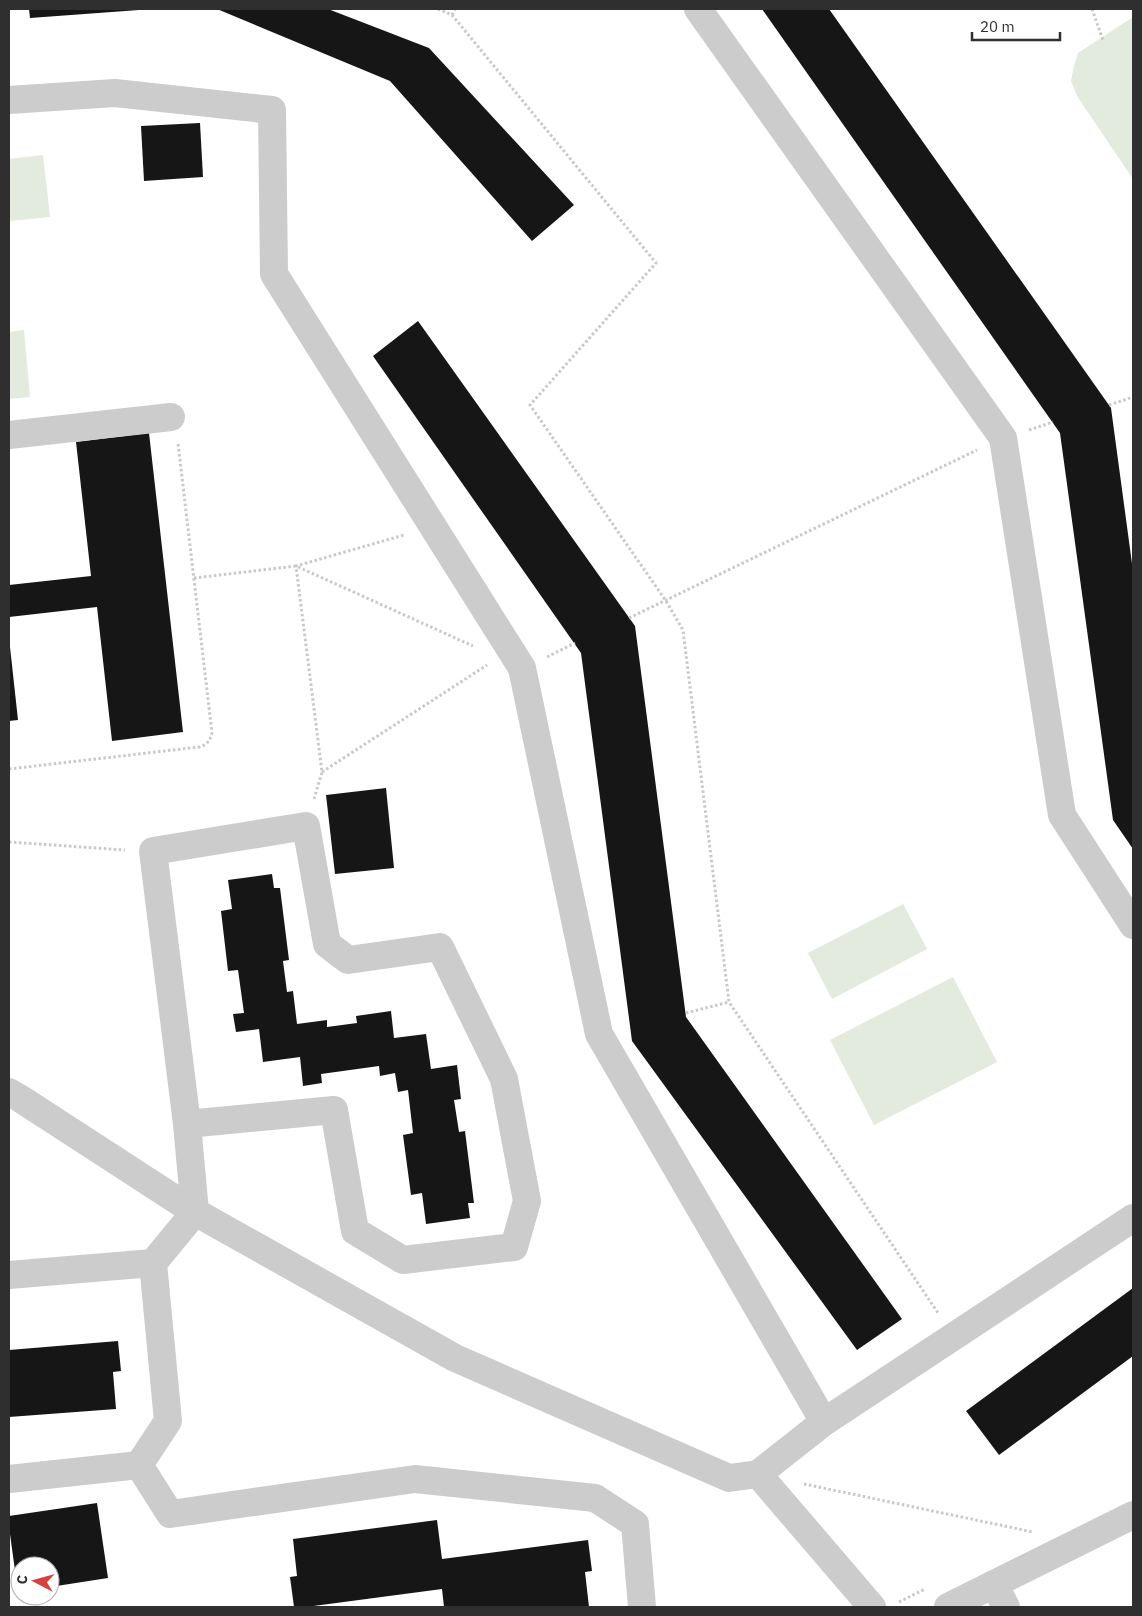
<svg xmlns="http://www.w3.org/2000/svg" width="1142" height="1616" font-family="'IBM Plex Sans',sans-serif">
  <style>
    .green { fill: #e3eade }
    .building { fill: #161616 }
    .lines { fill: none; stroke-linecap: round; stroke-linejoin: round }
    .path { stroke: #c9c9c9; stroke-width: 3; stroke-dasharray: 2.5 2.5; stroke-linecap: butt }
    .minor { stroke: #ccc; stroke-width: 28 }
  </style>
  <rect width="100%" height="100%" fill="#fff"/>
  <g class="green">
    <polygon points="1133,17 1133,179 1077,96 1071,81 1074,66 1078,53"/>
    <polygon points="43,155 50,217 9,221 9,159"/>
    <polygon points="24,330 30,397 9,399 9,332"/>
    <polygon points="903,904 927,949 832,999 808,953"/>
    <polygon points="953,977 997,1062 874,1125 830,1040"/>
  </g>
  <g class="building">
    <polygon points="29,9 139,9 139,10 30,18"/>
    <polygon points="217,9 328,9 429,48 574,205 532,241 390,81"/>
    <polygon points="762,9 829,9 1111,408 1133,571 1133,849 1113,820 1060,433"/>
    <polygon points="200,123 203,177 144,181 141,126"/>
    <polygon points="418,321 635,626 686,1017 902,1319 857,1350 632,1041 581,653 373,356"/>
    <polygon points="149,433 183,732 112,741 97,607 9,617 9,585 91,576 76,442"/>
    <polygon points="9,647 10,647 18,720 9,721"/>
    <polygon points="386,788 394,868 335,874 326,795"/>
    <polygon points="272,874 274,888 280,888 289,960 283,961 287,992 293,991 297,1024 327,1020 327,1027 357,1023 356,1016 391,1011 394,1038 426,1034 431,1069 457,1065 461,1099 454,1100 459,1132 465,1131 474,1203 468,1203 470,1218 426,1224 422,1193 411,1195 403,1135 413,1133 408,1090 398,1092 395,1073 380,1076 379,1066 321,1074 322,1083 303,1086 300,1057 263,1062 259,1029 236,1032 233,1014 244,1013 238,970 228,971 221,911 232,909 228,880"/>
    <polygon points="1133,1288 1133,1356 999,1455 966,1411"/>
    <polygon points="118,1341 121,1371 113,1372 116,1409 9,1417 9,1350"/>
    <polygon points="97,1503 108,1578 50,1587 50,1566 20,1566 20,1592 18,1592 9,1527 9,1516"/>
    <polygon points="437,1520 442,1559 588,1540 592,1571 585,1572 589,1607 444,1607 442,1589 306,1607 294,1607 290,1577 297,1576 293,1539"/>
  </g>
  <g class="lines">
    <g class="path">
      <polyline points="438,9 452,15 656,263 530,405 666,601 683,630 729,1002 938,1313"/>
      <polyline points="1092,9 1103,40"/>
      <polyline points="452,15 455,9"/>
      <polyline points="1109,405 1133,397"/>
      <polyline points="1029,430 1053,422"/>
      <polyline points="194,578 296,566 473,646"/>
      <polyline points="629,618 977,450"/>
      <polyline points="547,657 575,643"/>
      <path d="M9,769L199,747C207,745 210,741 212,733L178,443"/>
      <polyline points="322,772 487,665"/>
      <polyline points="314,799 322,772 296,566 404,535"/>
      <polyline points="9,842 125,850"/>
      <polyline points="686,1013 729,1002"/>
      <polyline points="804,1484 1033,1532"/>
      <polyline points="899,1602 925,1589"/>
    </g>
    <g class="minor">
      <polyline points="698,9 1003,438 1062,815 1133,925"/>
      <polyline points="9,100 115,93 272,110 274,274 522,668 599,1034 824,1422"/>
      <polyline points="9,435 171,417"/>
      <polyline points="9,1092 21,1099 195,1212 455,1358 729,1478 758,1474 872,1607"/>
      <polyline points="187,1124 334,1110 355,1231 403,1260 514,1247 527,1201 504,1079 440,947 348,960 327,944 306,826 153,851 187,1124 195,1212 153,1263 168,1421 139,1465 170,1514 415,1479 595,1498 635,1524 642,1607"/>
      <polyline points="9,1275 153,1263"/>
      <polyline points="758,1474 824,1422 1133,1218"/>
      <polyline points="9,1479 139,1465"/>
      <polyline points="994,1584 1006,1607"/>
      <polyline points="948,1607 1133,1515"/>
    </g>
  </g>
  <rect width="1142" height="1616" fill="none" stroke="#2f2f2f" stroke-width="20"/>
  <g transform="translate(35 1581) rotate(276)"><circle r="24" fill="#ffffff" stroke="#acacac"/>
  <path d="M0-4L9 19L0 12L-9 19Z" fill="#d54341"/>
  <text y="-8" font-size="14" font-weight="bold" text-anchor="middle" fill="#2f2f2f">С</text>
  </g>
  <path d="M972 32v8h88v-8" fill="none" stroke="#2f2f2f" stroke-width="2.5"/>
  <text x="980" y="32" font-size="15" fill="#2f2f2f" stroke="#ffffff" stroke-width="4" paint-order="stroke">20 m</text>
</svg>
